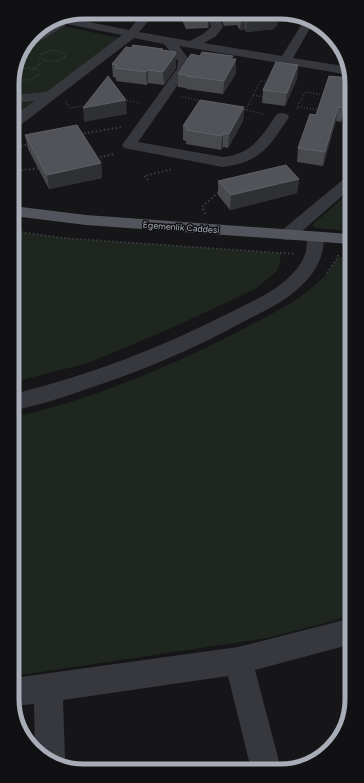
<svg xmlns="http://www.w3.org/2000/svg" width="364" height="783" font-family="Figtree,sans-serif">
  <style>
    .green { fill: #1e261f }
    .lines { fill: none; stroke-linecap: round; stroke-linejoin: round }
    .path-far1 { stroke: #3d3f44; stroke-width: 1.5; stroke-dasharray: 1 2; stroke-linecap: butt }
    .path { stroke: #3d3f44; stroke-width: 2; stroke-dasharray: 1.5 2.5; stroke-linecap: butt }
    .minor { fill: #37383d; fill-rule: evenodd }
    .major { fill: #53555c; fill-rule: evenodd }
    .wall { fill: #47494d }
    .shaded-wall { fill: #2f3033 }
    .building { fill: #525359; stroke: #5f6168 }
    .labels { text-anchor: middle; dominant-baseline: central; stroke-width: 3; stroke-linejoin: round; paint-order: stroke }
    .far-street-label { font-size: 9px; fill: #a8adb8; stroke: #111113 }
    .rim { fill: none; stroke: #a8adb8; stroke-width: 5 }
  </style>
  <rect width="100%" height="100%" fill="#161618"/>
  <g class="green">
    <polygon points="63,26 119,38 47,91 40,94 13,96 13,75 25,52"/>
    <polygon points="35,100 13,117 13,102"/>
    <polygon points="350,192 350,231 316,228 312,225"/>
    <polygon points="13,231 63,238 281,253 280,263 276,272 255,289 174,327 88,363 14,382"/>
    <path d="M338,257L350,258L352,616L267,638L14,676V417C94,399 170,367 243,329C277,311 318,293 338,257Z"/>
  </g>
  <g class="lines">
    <g class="path-far1">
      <path d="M54,50L64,53L66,56C58,62 48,64 40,57L42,53Z"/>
      <polyline points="19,62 28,56"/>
      <polyline points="34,68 45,61"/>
      <path d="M13,75C20,83 32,81 40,74L38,70C29,67 22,67 14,72"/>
      <polyline points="253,95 265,97"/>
      <polyline points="182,97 203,101"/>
      <polyline points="124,100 140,103"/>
      <polyline points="66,102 70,108 87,105"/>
      <polyline points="298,107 320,110"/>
      <polyline points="241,109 264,114"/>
      <polyline points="296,109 306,92 324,95"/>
      <polyline points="246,110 260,81 270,82"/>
    </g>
    <g class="path">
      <polyline points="80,134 122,127"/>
      <polyline points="15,138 20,146"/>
      <polyline points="13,148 30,144"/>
      <polyline points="96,158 114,154"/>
      <polyline points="13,171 42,168"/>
      <polyline points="148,180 144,176 173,169"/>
      <polyline points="205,214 202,207 220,191"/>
      <polyline points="13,231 63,238 294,254"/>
      <polyline points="327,273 338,257 338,253"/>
    </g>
    <g class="minor">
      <path d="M144,12H156L139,32L190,41L203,34L211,27L207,13H218L223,27L216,36L204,43L282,56L305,19L313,23L293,58L349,67L350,75L179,46L190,61L189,69L138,142L223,157C252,154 262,136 277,114L282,113L287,114L289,117C269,147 261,162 223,167L124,148L122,145L177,69L178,61L164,44L134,38L18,127L13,128V117L34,101L13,103V95L46,92L122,35L67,24L33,46H28L34,35L49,25L69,18L129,30Z"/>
      <polygon points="350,176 350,189 293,239 287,240 281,239 279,235 281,231 345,178"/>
      <path d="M316,232L322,233L324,237C324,256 316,272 302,285C285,302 264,311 243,322C192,350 139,372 84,390C61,398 37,406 14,410V394C89,375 161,348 231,312C253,301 277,291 294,272C300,266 304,258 306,251C307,245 306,239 310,233Z"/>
      <polygon points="352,618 352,644 255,670 281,769 251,769 228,676 63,700 65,759 62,766 36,753 35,750 34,704 14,706 14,678 238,647"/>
    </g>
    <polygon class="major" points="13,206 86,215 350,234 350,244 86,225 13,216"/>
  </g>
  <g class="wall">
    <polygon points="179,13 209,13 209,26 208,28 186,29"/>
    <polygon points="219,13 278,13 277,27 274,27 274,29 246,32 245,29 240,30 237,25 224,26"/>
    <polygon points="131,48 163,49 163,51 176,65 176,68 164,85 148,83 147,85 116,81 116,78 113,77 112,64"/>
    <polygon points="232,59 236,59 236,73 223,94 186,89 186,88 178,87 178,74"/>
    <polygon points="298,65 297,79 285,106 262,103 263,90"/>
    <polygon points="350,78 350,94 341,122 336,121 323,166 297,162 298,148"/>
    <polygon points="244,107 243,121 228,148 223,147 221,150 186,144 186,141 183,140 183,126"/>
    <polygon points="25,135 101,163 102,178 49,189 28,149"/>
    <polygon points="299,179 297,193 230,210 218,195 218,181"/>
  </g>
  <g class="shaded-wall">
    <polygon points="210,14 209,26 208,28 208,15"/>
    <polygon points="278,14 277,27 274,27 274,29 246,32 247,19"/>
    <polygon points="241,17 246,17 245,29 240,30"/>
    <polygon points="176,52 176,68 164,85 163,72"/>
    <polygon points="233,56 232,67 236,59 236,73 223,94 224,81"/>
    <polygon points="298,65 297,79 285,106 287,93"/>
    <polygon points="148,70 148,83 147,85 146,72"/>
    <polygon points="350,88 350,94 341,122 344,108"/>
    <polygon points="126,100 127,114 84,122 83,108"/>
    <polygon points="244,107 243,121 228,148 229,134"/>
    <polygon points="338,107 336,121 323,166 325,152"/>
    <polygon points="223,133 223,147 221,150 222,136"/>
    <polygon points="101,163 102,178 49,189 47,175"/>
    <polygon points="299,179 297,193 230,210 231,195"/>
  </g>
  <g class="building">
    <polygon points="184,13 209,13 210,14 208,15 186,17"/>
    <polygon points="238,13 278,13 278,14 274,14 275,16 247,19 246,17 241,17"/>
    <polygon points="133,45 163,49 162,50 176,52 175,55 163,72 148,70 146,72 115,68 117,65 112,64 126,47 131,48"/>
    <polygon points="202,52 233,56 231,59 236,59 224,81 186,76 187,75 178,74 191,54 200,56"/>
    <polygon points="276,62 298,65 287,93 263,90"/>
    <polygon points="108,76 126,100 83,108"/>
    <polygon points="329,76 350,78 350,88 344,108 338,107 325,152 298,148 310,114 316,115"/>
    <polygon points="200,100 244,107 229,134 223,133 222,136 186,130 188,127 183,126"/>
    <polygon points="77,125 101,163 47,175 25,135"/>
    <polygon points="286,165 299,179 231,195 218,181"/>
  </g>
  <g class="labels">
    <g class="far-street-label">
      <text transform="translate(181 227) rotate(4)">Egemenlik Caddesi</text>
    </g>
  </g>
  <path d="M0 0H364V783H0ZM84 19H280A65 65 0 0 1 345 84V699A65 65 0 0 1 280 764H84A65 65 0 0 1 19 699V84A65 65 0 0 1 84 19Z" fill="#111113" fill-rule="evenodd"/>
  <path class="rim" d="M84 19H280A65 65 0 0 1 345 84V699A65 65 0 0 1 280 764H84A65 65 0 0 1 19 699V84A65 65 0 0 1 84 19Z"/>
</svg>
